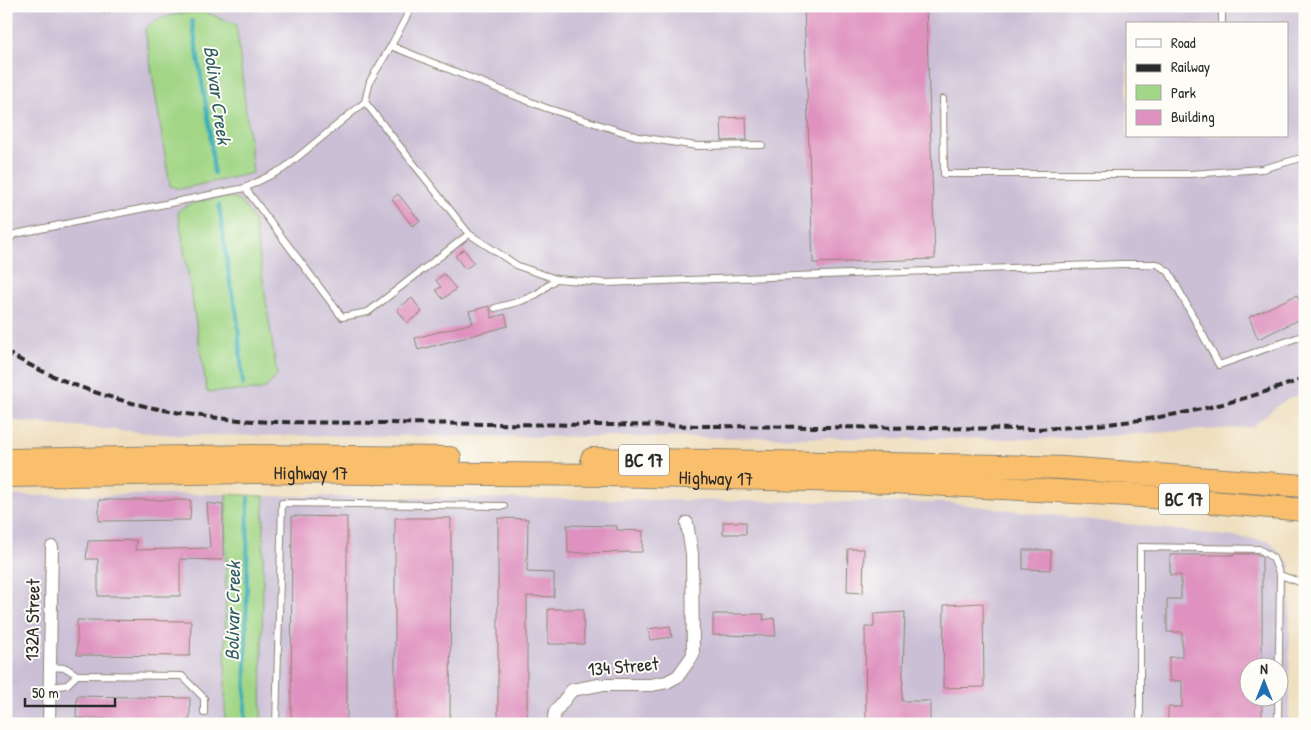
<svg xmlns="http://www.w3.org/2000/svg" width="1311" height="730" font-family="'Patrick Hand',sans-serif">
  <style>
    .industrial { fill: #cbbfd5; fill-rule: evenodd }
    .green { fill: #a2d686; stroke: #668058 }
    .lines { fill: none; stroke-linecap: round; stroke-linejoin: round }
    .stream { stroke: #3dadb9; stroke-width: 4 }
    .building { fill: #df92bf }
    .lane-casing { stroke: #8d8575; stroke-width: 8 }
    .street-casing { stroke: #8d8575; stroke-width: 14 }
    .highway-casing { stroke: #8d8575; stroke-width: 24 }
    .lane { stroke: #fff; stroke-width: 6 }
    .street { stroke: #fff; stroke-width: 12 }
    .highway { stroke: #f9bf6d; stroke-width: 22 }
    .rail { stroke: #2b2b2b; stroke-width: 4; stroke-dasharray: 8 4; stroke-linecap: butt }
    .labels { text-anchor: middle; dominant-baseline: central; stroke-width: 4; stroke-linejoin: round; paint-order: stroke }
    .shield { fill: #fdfcf7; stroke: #6a6a68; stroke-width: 1 }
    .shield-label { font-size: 18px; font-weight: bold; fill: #2b2b2b }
    .street-label { font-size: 19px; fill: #2b2b2b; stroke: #fdfcf7 }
    .water-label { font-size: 20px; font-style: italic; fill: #325f64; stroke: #fdfcf7 }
  </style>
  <rect width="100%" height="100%" fill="#fdfcf7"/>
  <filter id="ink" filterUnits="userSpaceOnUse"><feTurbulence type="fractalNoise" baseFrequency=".02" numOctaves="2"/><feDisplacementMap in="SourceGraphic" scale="10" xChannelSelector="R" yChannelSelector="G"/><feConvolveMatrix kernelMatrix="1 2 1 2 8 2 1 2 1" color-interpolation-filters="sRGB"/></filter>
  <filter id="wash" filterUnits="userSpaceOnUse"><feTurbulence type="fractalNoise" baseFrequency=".0096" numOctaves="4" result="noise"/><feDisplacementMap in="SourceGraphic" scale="20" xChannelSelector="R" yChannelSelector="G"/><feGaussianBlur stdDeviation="1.12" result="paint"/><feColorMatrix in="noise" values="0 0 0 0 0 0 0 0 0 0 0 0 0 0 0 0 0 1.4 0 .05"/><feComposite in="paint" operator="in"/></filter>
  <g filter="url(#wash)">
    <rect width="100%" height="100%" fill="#efdfbf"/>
    <g class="industrial">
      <path d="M6,6H1305V391L1281,403L1251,427L1052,439L173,435L6,420ZM1127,24H1287V136H1127Z"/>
      <polygon points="226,494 225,724 6,724 6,496"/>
      <path d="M264,496L950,503L1269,541L1290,565L1289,724H261ZM1248,668H1278V698H1248Z"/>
    </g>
    <g class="green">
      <path d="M200,12C213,12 223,23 236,23L253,173L180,189L170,186L145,29C159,15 182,13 200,12Z"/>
      <path d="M229,197C241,199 248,211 254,220L277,375L267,387L261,390L207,392L178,212C183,202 217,198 229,197Z"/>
      <polygon points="226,494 264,496 261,724 225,724"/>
    </g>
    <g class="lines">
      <g class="stream">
        <polyline points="192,21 209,124 214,173"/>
        <polyline points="219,205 230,283 237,314 243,385"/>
        <polyline points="245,724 248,498"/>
      </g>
    </g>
    <g id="blocks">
      <g class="building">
        <polygon points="804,6 926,6 935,259 813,263"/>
        <polygon points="746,117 747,140 722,141 721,118"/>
        <polygon points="398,194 420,221 412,226 392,199"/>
        <polygon points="464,249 474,263 465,269 455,256"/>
        <polygon points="444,274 456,289 443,299 436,290 441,287 436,280"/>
        <polygon points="1297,295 1305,313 1305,317 1258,339 1249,317"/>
        <polygon points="412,298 422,312 407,323 397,309"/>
        <polygon points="489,306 492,318 505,314 508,326 418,350 415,338 473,323 469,311"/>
        <polygon points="99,500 191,500 190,520 99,521"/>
        <polygon points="207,503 223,505 223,560 180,559 180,596 98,596 98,559 86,559 88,541 137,540 135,550 210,548"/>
        <polygon points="292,516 347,517 347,724 291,724"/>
        <polygon points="395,518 451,518 450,724 395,724"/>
        <polygon points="498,518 528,519 527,572 554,573 554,597 527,596 527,724 498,724"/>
        <rect x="723" y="522" width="23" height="12"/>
        <polygon points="567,525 617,526 617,530 643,531 642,552 568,553"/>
        <polygon points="848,549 864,549 863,593 847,592"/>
        <polygon points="1023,550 1051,550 1050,570 1023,569"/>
        <polygon points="1233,554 1257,554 1262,557 1262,668 1248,668 1248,698 1262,698 1262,724 1168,724 1168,707 1182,707 1182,681 1169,681 1169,657 1182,657 1182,632 1167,632 1167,599 1181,599 1181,575 1170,575 1170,555 1233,555"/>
        <polygon points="983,603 984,687 943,688 944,605"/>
        <polygon points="548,609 583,609 584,644 548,644"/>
        <polygon points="905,612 902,701 930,701 930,724 866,724 865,627 874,627 874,614"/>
        <polygon points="713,614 764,614 763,620 774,618 776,636 713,635"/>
        <polygon points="77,620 191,621 190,656 77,655"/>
        <polygon points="670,626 672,637 650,640 648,629"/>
        <polygon points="77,696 190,698 190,720 76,718"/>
      </g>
    </g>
  </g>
  <g filter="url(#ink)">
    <use href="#blocks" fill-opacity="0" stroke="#8d8575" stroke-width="1"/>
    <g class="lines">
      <defs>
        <g id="lane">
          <polyline points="1222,6 1222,24"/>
          <polyline points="105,10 113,6"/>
          <polyline points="391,46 412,6"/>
          <polyline points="943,99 944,174 1190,174 1262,169 1305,157"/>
          <polyline points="245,188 342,317 368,312 469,234 365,102"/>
          <polyline points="469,234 518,266 556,279 606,283 1122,264 1157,264 1169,272 1219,365 1305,335"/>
          <polyline points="6,241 15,234 245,188 283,169 365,102 370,81 391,46 546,108 639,137 697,146 762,145"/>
          <polyline points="495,308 521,301 537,294 556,279"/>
          <polyline points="1280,575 1305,584"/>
          <polyline points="77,675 182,676 204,698 204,713"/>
          <polyline points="49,687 67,685 77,675 66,668 50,667"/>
          <polyline points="276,724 282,503 504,506"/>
          <polyline points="1140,724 1140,547 1259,549 1273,558 1280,575 1278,724"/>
        </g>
        <g id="street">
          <polyline points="49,724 52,547"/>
          <polyline points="553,724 555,712 572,690 599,685 651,685 667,682 678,676 693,655 692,554 687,523"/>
        </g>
        <g id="highway">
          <polyline points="592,459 999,466 1064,468 1305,486"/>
          <polyline points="6,460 252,456 450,458"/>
          <path id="s1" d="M6,476L254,472L606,475L894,482L1129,495L1305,510"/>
        </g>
      </defs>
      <use href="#lane" class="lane-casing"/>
      <use href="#street" class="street-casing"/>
      <use href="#highway" class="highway-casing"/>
      <use href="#lane" class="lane"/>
      <use href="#street" class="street"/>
      <use href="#highway" class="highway"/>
      <path class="rail" d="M6,352C90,401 178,418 274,422L1036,429C1132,425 1215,412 1305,378"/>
    </g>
  </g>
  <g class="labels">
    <g class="shield">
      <rect x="619" y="444.5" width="50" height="31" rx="4"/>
      <rect x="1159" y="483.5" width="50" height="31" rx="4"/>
    </g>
    <g class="shield-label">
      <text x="644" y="460">BC 17</text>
      <text x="1184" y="499">BC 17</text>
    </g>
    <g class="street-label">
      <text stroke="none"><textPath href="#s1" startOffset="305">Highway 17</textPath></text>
      <text stroke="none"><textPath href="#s1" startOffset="710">Highway 17</textPath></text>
      <text transform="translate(32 620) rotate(-89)">132A Street</text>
      <text transform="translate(623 666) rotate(-5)">134 Street</text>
    </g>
    <g class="water-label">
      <text transform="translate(218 95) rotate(82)">Bolivar Creek</text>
      <text transform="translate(232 611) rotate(-89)">Bolivar Creek</text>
    </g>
  </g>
  <rect width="1311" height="730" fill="none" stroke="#fdfcf7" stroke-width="25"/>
  <rect x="1126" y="22" width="162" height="115" fill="#fdfcf7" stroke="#a9a8a5"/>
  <rect x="1136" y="39" width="25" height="8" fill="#ffffff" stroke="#a9a8a5"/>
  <text x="1171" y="48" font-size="15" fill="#2b2b2b">Road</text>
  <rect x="1136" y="64" width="25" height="8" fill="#2b2b2b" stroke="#a9a8a5"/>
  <text x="1171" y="72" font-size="15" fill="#2b2b2b">Railway</text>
  <rect x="1136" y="85" width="25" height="15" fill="#a2d686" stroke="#a9a8a5"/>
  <text x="1171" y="98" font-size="15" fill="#2b2b2b">Park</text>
  <rect x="1136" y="110" width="25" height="15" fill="#df92bf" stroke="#a9a8a5"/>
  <text x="1171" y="122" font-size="15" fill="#2b2b2b">Building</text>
  <g transform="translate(1264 682)"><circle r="24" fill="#fdfcf7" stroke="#a9a8a5"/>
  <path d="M0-4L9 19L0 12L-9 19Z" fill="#1f6fb2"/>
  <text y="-8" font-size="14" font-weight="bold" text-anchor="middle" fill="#2b2b2b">N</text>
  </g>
  <path d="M25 698v8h90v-8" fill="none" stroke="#2b2b2b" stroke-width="2.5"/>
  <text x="32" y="698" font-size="15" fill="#2b2b2b" stroke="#fdfcf7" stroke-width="4" paint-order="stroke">50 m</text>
</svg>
